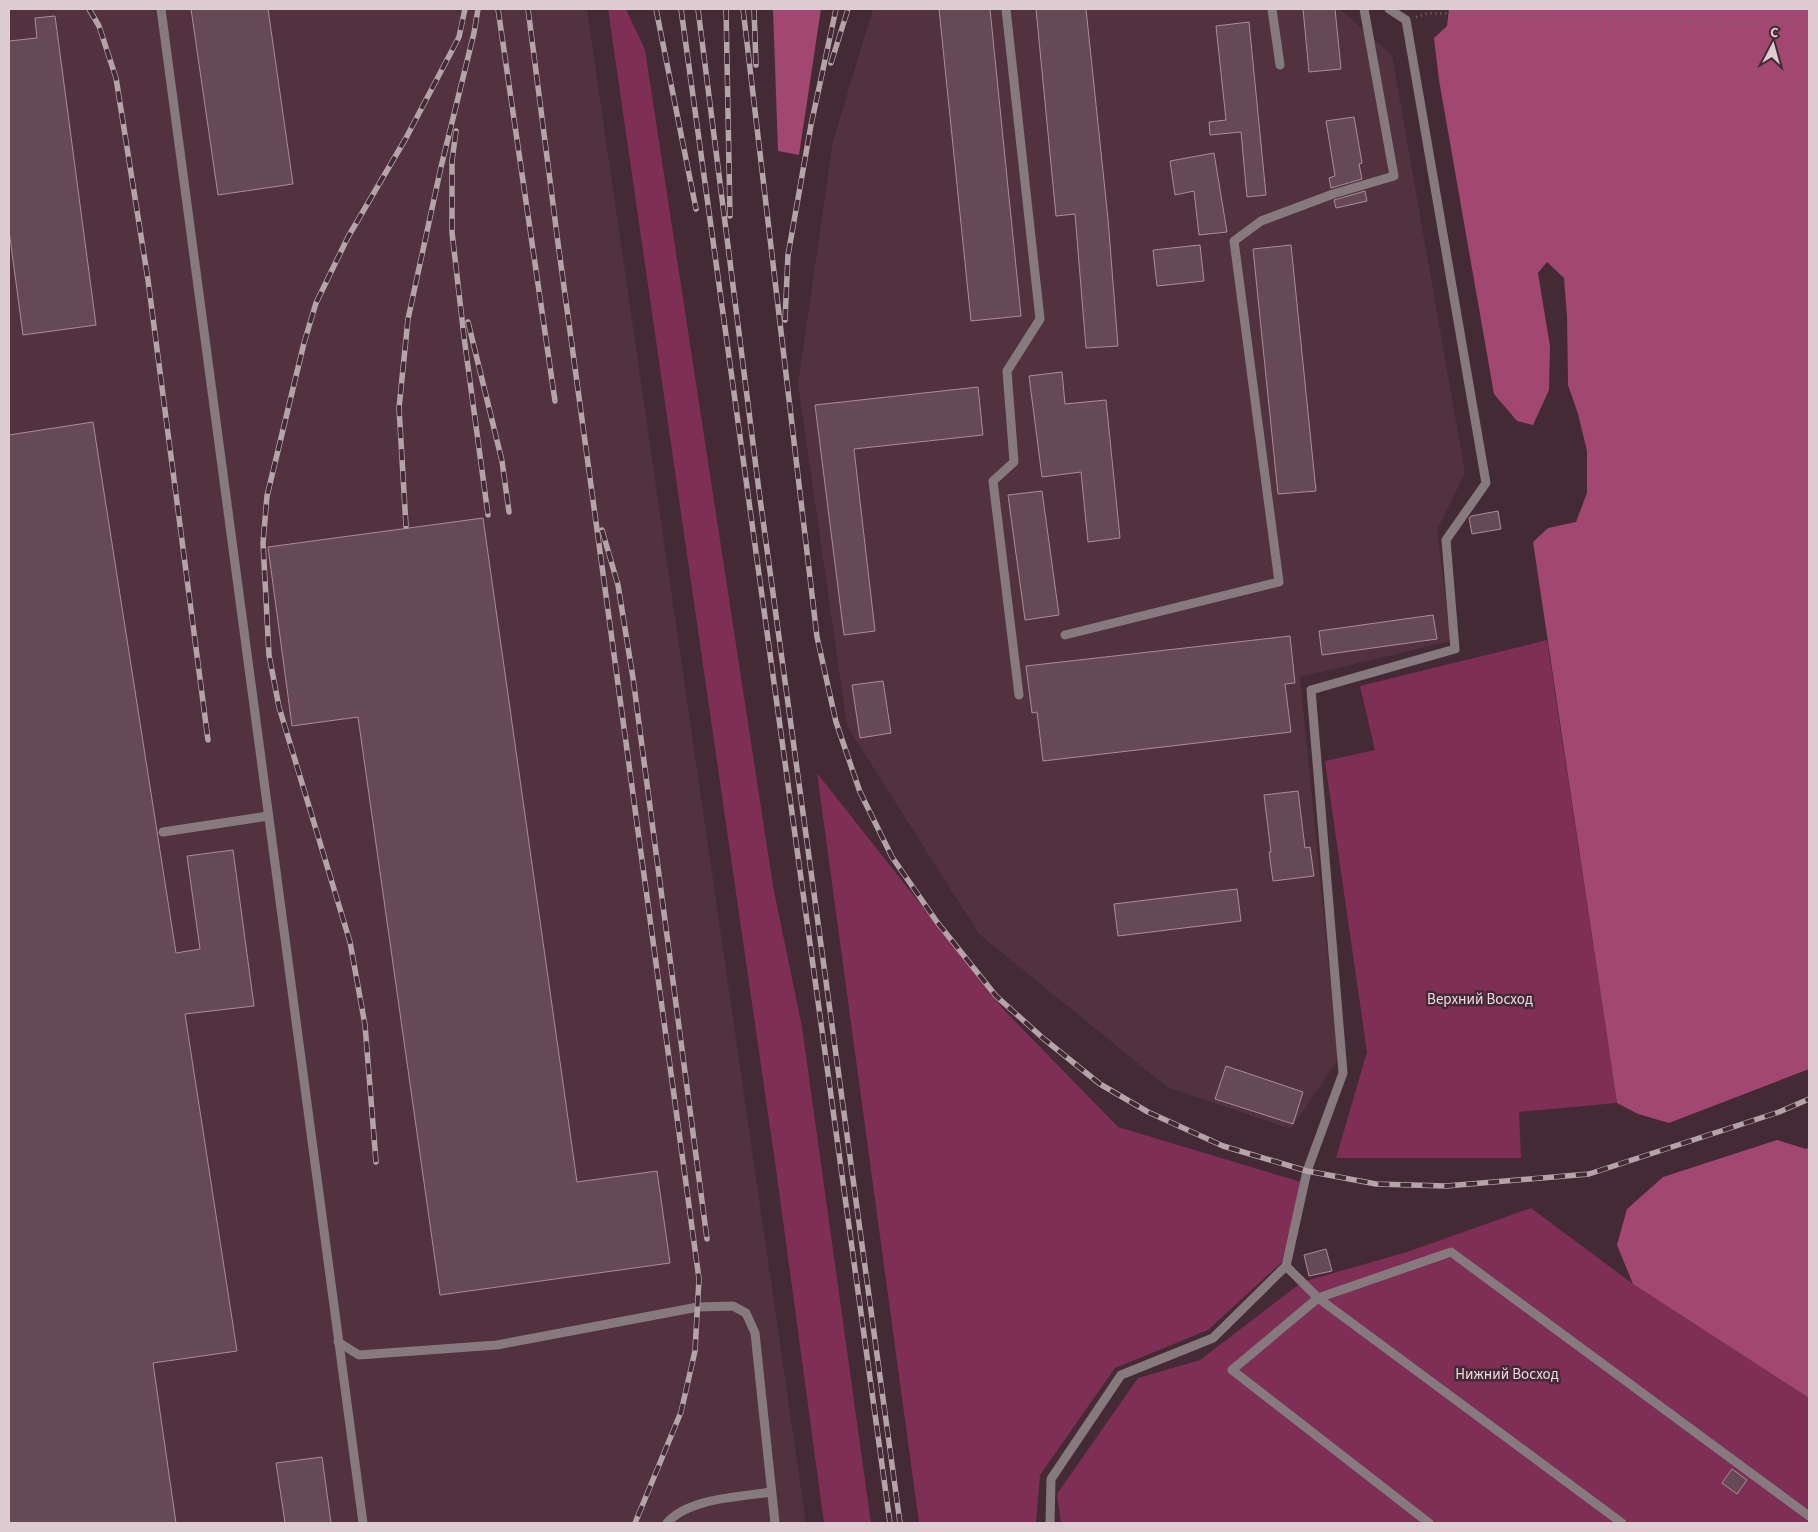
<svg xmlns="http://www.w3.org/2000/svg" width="1818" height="1532" font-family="'Source Sans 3',sans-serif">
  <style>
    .built { fill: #52323f }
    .green { fill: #7f2e55 }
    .forest { fill: #a24771 }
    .building { fill: #654a55; stroke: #ab8c98 }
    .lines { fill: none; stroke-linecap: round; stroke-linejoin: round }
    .path { stroke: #7a646c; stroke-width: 3; stroke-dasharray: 1 4; stroke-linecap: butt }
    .lane { stroke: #877a7f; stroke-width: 9 }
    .rail-casing { stroke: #b5a3aa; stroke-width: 5.5 }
    .rail { stroke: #432a34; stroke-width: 4; stroke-dasharray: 11; stroke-linecap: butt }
    .labels { text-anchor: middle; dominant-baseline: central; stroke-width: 5; stroke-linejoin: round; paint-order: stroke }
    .park-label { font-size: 15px; fill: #f3d8e2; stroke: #432a34 }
  </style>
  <rect width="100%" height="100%" fill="#432a34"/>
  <g class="built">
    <polygon points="9,9 587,9 806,1523 9,1523"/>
    <polygon points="873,9 1340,9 1392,55 1465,473 1437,530 1451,641 1300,677 1338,1059 1291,1129 1167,1087 979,934 847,726 798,384 833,141"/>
  </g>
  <g class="green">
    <polygon points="608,9 626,9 645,50 773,886 802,1027 871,1523 824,1523 776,1169"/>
    <polygon points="1547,640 1617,1103 1519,1112 1521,1158 1336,1158 1367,1052 1325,761 1375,750 1360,686"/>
    <polygon points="817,773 1004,1010 1118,1127 1301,1182 1282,1262 1208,1330 1115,1368 1040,1475 1036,1523 919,1523"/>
    <polygon points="1531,1208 1633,1284 1809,1398 1809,1523 1061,1523 1057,1494 1138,1378 1200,1360 1302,1282 1407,1252"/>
  </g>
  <g class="forest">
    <polygon points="773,9 821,9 799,155 778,151"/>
    <polygon points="1449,9 1809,9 1809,1069 1669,1123 1638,1114 1617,1103 1533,542 1548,528 1576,522 1587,493 1587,451 1578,414 1568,385 1567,316 1564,278 1547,262 1538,273 1550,346 1549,390 1533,425 1517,421 1494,394 1439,80 1434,38 1447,26"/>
    <polygon points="1777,1140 1806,1149 1809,1147 1809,1398 1633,1284 1617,1245 1627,1209 1663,1177"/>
  </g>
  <g class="building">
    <polygon points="191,9 268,9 293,184 218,195"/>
    <polygon points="939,9 990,9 1021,316 971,321"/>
    <polygon points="1036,9 1086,9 1108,219 1118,346 1086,348 1075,214 1056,216"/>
    <polygon points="1303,9 1335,9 1341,69 1309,72"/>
    <polygon points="55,16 96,325 23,335 9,230 9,41 37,38 35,18"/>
    <polygon points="1249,22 1266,195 1247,197 1241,132 1210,135 1209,122 1226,120 1216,26"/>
    <polygon points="1354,117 1362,163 1359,164 1362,179 1331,188 1329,178 1335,176 1326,121"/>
    <polygon points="1214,153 1227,232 1199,235 1194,191 1175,195 1170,161"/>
    <polygon points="1365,191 1367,201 1336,208 1334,200"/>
    <polygon points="1200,245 1204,281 1157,286 1153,250"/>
    <polygon points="1291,245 1316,491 1278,494 1253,249"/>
    <polygon points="1062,372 1065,404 1106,400 1120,538 1088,542 1081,472 1042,477 1029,376"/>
    <polygon points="978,387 983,435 854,449 875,631 844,635 815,405"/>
    <polygon points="93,422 176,953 200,949 187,856 233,850 254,1006 185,1014 237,1351 153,1363 176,1523 9,1523 9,435"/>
    <polygon points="1042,491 1059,615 1025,620 1008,495"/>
    <polygon points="1498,511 1501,529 1472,534 1469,518 1471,516"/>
    <polygon points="483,518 577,1182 657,1171 670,1263 440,1295 358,717 292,726 268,547"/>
    <polygon points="1433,615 1437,639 1322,655 1319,631"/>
    <polygon points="1290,636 1295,683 1285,684 1291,732 1043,761 1037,712 1032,713 1026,666"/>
    <polygon points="883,681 891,733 860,738 852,685"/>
    <polygon points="1298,791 1305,848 1310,847 1314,876 1273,881 1269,852 1271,852 1264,795"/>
    <polygon points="1237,889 1241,921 1118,936 1114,904"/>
    <polygon points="1226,1066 1303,1092 1293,1124 1215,1099"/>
    <polygon points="1326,1249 1332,1271 1309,1276 1304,1255"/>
    <polygon points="322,1457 331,1523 285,1523 276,1463"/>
    <polygon points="1732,1469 1747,1480 1737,1494 1722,1483"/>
  </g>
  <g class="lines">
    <polyline class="path" points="1416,17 1428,13 1809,25"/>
    <g class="lane">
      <polyline points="161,9 363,1523"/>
      <polyline points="1006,9 1040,319 1007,371 1014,462 993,481 1019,695"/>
      <polyline points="1272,9 1280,65"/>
      <polyline points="1065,635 1279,582 1234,241 1261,221 1333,194 1394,176 1364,9"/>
      <polyline points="163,832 268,816"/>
      <polyline points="1286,1266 1318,1298 1451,1252 1809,1516"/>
      <polyline points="338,1342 359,1355 497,1345 698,1307 733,1306 746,1313 755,1333 775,1523"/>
      <path d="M667,1523C688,1498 740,1497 771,1492"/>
      <polyline points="1050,1523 1051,1479 1121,1375 1213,1338 1286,1266 1307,1171 1343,1073 1311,690 1455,649 1446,540 1486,483 1406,20 1389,9"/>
      <polyline points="1429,1523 1232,1370 1318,1298 1622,1523"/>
    </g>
    <defs>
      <g id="rail">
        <polyline points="89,9 99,26 116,78 148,280 208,740"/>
        <polyline points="498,9 555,401"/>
        <polyline points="528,9 558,243 699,1279 695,1351 681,1412 635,1523"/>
        <polyline points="656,9 696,209"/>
        <polyline points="681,9 890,1523"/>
        <polyline points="698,9 759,491 900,1523"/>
        <polyline points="726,9 730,216"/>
        <polyline points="743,9 817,637 836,722 860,792 892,857 937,922 996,996 1044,1039 1100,1084 1148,1112 1223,1146 1307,1171 1376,1184 1446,1186 1589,1174 1779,1112 1809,1099"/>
        <polyline points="754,9 756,65"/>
        <polyline points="831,63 848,9"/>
        <polyline points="456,131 452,161 452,232 464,337 488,515"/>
        <polyline points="785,320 788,255 811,125 836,9"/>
        <polyline points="468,322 502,461 509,512"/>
        <polyline points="406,526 399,408 408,319 441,167 474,33 478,9"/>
        <polyline points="602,530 618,585 633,678 707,1239"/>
        <polyline points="376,1162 365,1025 350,942 279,707 269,655 263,543 267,496 304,343 316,303 348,237 406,138 459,37 465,9"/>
      </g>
    </defs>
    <use href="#rail" class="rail-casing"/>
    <use href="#rail" class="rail"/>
  </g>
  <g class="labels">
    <g class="park-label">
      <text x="1480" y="999">Верхний Восход</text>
      <text x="1507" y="1374">Нижний Восход</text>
    </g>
  </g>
  <rect width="1818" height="1532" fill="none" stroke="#ddcdd3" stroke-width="20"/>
  <g transform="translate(1773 45) rotate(6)" stroke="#432a34" stroke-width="4" paint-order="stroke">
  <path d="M0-4L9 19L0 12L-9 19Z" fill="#ddcdd3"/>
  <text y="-8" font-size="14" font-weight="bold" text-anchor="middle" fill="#ddcdd3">С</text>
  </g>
</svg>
